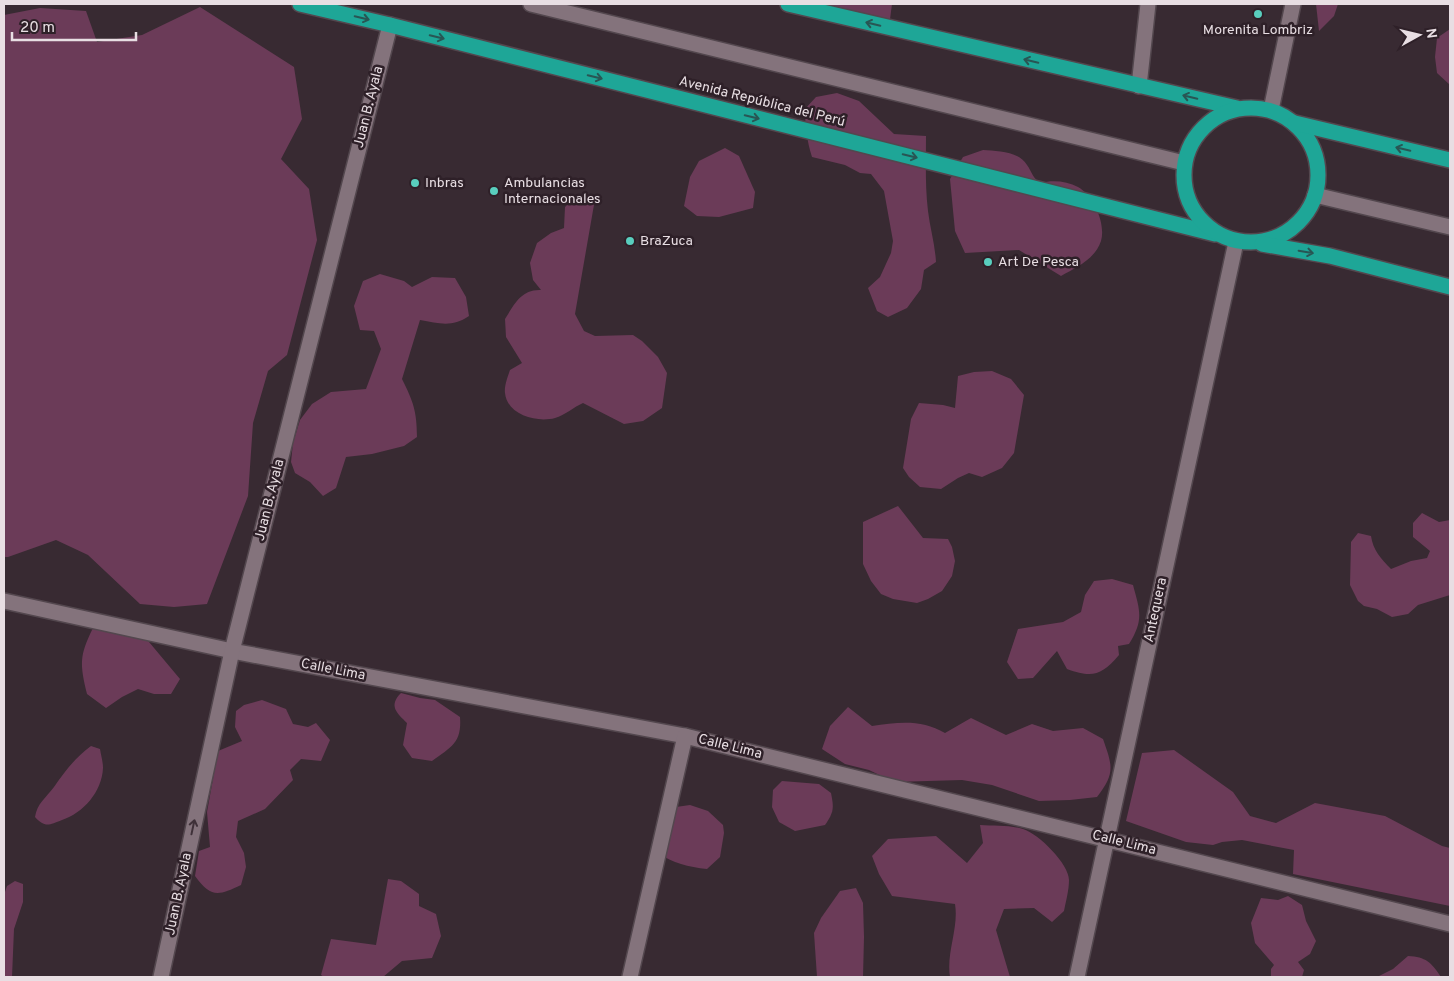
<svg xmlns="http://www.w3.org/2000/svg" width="1454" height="981" font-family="Overpass,sans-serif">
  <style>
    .green { fill: #6b3b58 }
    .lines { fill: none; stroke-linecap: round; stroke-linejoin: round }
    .lane-casing { stroke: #53474e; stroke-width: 18 }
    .street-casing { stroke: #53474e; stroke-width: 18 }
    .secondary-casing { stroke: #53474e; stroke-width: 18 }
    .highway-casing { stroke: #53474e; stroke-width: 18 }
    .lane { stroke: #84737c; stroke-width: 15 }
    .street { stroke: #84737c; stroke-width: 15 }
    .secondary { stroke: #84737c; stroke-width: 15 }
    .highway { stroke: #1ea697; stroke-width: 15 }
    .oneway { stroke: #285654 }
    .oneway2 { stroke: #3f3139 }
    .poi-dot { fill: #59cebe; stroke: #2e2028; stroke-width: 2 }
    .labels { text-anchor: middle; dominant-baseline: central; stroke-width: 5; stroke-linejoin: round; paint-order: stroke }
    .poi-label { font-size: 14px; fill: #e8dee3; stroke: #2e2028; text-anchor: start }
    .street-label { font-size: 14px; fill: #e8dee3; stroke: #2e2028 }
  </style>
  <rect width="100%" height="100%" fill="#382a32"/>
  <g class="green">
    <polygon points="821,4 892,4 889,27 857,20"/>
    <polygon points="1316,4 1338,4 1334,16 1319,31"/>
    <polygon points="200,7 294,67 302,119 281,159 309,189 317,240 287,355 268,371 253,423 248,496 207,604 174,607 140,604 88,555 56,540 8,557 4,557 4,15 40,8 86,11 97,42 142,35"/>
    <polygon points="1450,29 1450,85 1437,73 1435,57 1437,38"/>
    <path d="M837,93L859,101L894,134L926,136C926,161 925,186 928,211C930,228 935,244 936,262L924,270L921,289L907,308L888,317L877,311L868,288L880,277L891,253L893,241L884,191L871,174L860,173L845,165L812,157C807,141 805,126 805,109L816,97Z"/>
    <polygon points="725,148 739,156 755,192 753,208 719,217 697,216 684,206 690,177 699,161"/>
    <path d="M983,150C997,151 1019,151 1027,165C1032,172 1033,179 1041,183C1052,180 1067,181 1078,187C1094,196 1106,224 1101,241C1095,259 1077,267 1061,276L1019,250L965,253L955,231L950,179L963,157Z"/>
    <path d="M579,194L595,199L575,314L584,331L595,336L633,335L642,341L658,357L667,373L662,408L643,421L624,424L583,403C574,407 565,415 555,418C537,423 507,415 505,393C504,386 508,376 510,370L522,363L506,337L505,319C514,305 521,289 541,290L533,280L530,263L537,243L551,233L564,228L565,207Z"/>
    <path d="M380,274L404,281L412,287L432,277L455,278L466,297L469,316C451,328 439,323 420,320L402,379C413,401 417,411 417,437L404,446L372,454L346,457L336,488L323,496L310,482L295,473L291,462L293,443L300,420L312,404L331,392L366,389L381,349L374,331L360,330L354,306L363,281Z"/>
    <polygon points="992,371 1011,379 1024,395 1014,453 1002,468 982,477 969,473 958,478 941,489 920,487 909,477 903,468 911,419 919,403 943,405 955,408 958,376 974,372"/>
    <polygon points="898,506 923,538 948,539 952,547 955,561 952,576 942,591 928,599 917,603 893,599 881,594 871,581 863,564 863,522"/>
    <path d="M1422,513L1439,522L1450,520V595L1418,605L1408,614L1392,617L1377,609L1364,606L1358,601L1350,585L1351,542L1358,533L1371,536C1373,550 1381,559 1391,569L1411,561L1427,558L1430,551L1413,537V523Z"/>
    <path d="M1112,579L1133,585C1140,611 1144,620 1129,644L1118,646L1119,655C1101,676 1092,678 1067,669L1057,651L1033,678L1018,679L1007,662L1018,629L1063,622L1081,612L1085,595L1094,581Z"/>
    <path d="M93,628L144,636L180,679L171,694H154L138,689L122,697L106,708L87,694C80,664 79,656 93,628Z"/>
    <path d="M401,693L420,698L435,700L460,717C462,743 451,747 432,761L412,758L403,745L407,723C397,713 388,706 401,693Z"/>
    <path d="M262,700L286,709L293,724L308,727L316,723L330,740L321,761L301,759L290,770L293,780L265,809L238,821L236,837L244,853L246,867L241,885C218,896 211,898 195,876L199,851L210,847L207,812L218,751L242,741L235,727L236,711L244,705Z"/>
    <path d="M848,707L872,726C898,722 922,719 945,733L971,718L1006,735L1032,724L1053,731L1083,728L1103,739C1112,765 1116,773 1097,797L1070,800L1039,801L992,785L962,780L894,782L869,770L845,764L822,749L830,726Z"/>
    <path d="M91,746L100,749C101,755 103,762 103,768C102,792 83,813 62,820C49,825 45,828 35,817C37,803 46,798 54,787C65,771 75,758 91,746Z"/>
    <polygon points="1174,750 1233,792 1250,816 1276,823 1315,803 1385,816 1442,846 1450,848 1450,906 1293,874 1294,850 1242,840 1222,842 1213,845 1186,842 1126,821 1142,753"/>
    <path d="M782,781L819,784L831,793C834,808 834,812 825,825L795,831L779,822L772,807L773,790Z"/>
    <path d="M690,805L708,811L723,825L724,833L720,857L707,869C688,867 673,863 658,853L676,807Z"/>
    <path d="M980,825C994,826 1010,825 1023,829C1039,834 1069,864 1069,880C1069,890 1066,901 1064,911L1052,922L1034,908L1004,909L996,930L1010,977H950C946,953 959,928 955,904L892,896L879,874L872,856L888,839L936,836L967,863L983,843Z"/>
    <polygon points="388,879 401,881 419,894 419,906 436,914 441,936 432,958 402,961 383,977 324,977 321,975 331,939 376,945"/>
    <polygon points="15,881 23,884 23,902 14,929 12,977 4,977 4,895 7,886"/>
    <polygon points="856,888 863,903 864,937 863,977 817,977 814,933 821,918 840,891"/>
    <polygon points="1288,896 1302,905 1306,921 1316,941 1310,954 1298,962 1304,970 1302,977 1271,977 1271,969 1274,965 1255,943 1251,923 1261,898 1278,900"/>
    <path d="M1408,956C1426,957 1431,962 1441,977H1377L1393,969Z"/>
  </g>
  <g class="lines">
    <defs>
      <polyline id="lane" points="1139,86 1148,4"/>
      <g id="street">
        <polyline points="1271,110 1293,4"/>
        <polyline points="4,601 232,651 685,736 1450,924"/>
        <polyline points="161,977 232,651 390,25"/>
        <polyline points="630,977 685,736"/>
        <polyline points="1077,977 1236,242"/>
      </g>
      <g id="secondary">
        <polyline points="531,4 1184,163"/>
        <polyline points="1315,195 1450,227"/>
      </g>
      <g id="highway">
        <polyline points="300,4 390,25 1215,234"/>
        <polyline points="788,4 1237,108"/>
        <circle cx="1251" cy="175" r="67"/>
        <polyline points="1295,123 1450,160"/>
        <polyline points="1262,244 1330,256 1450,287"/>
      </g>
    </defs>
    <use href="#lane" class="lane-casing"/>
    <use href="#street" class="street-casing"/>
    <use href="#secondary" class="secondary-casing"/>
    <use href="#highway" class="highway-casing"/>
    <use href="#lane" class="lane"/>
    <use href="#street" class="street"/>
    <use href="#secondary" class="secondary"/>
    <use href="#highway" class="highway"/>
  </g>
  <defs><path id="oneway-shaft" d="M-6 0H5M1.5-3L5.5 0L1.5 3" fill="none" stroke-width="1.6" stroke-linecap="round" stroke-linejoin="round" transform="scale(1.25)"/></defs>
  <g class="oneway">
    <use href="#oneway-shaft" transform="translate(362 18) rotate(13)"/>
    <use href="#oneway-shaft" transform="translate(873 24) rotate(-167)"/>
    <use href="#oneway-shaft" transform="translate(437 37) rotate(14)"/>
    <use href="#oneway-shaft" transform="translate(1031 61) rotate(-167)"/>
    <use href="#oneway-shaft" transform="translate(595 77) rotate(14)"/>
    <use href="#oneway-shaft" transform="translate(1190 97) rotate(-167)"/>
    <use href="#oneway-shaft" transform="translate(752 117) rotate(14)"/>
    <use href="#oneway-shaft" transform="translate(1403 149) rotate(-167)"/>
    <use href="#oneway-shaft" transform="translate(910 156) rotate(14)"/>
    <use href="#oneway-shaft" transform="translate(1306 252) rotate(10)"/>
  </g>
  <use class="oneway2" href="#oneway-shaft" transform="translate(193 827) rotate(-78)"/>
  <g class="poi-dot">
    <circle cx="1258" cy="14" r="5"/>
    <circle cx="415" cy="183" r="5"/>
    <circle cx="494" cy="191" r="5"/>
    <circle cx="630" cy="241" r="5"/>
    <circle cx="988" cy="262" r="5"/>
  </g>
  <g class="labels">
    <g class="poi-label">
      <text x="1258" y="30" text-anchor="middle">Morenita Lombriz</text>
      <text x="425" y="183">Inbras</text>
      <text x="504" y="183">Ambulancias<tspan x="504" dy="16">Internacionales</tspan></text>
      <text x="640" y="241">BraZuca</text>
      <text x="998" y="262">Art De Pesca</text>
    </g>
    <g class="street-label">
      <text transform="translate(762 102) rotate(14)">Avenida República del Perú</text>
      <text transform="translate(369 107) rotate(-76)">Juan B. Ayala</text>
      <text transform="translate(270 500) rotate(-76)">Juan B. Ayala</text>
      <text transform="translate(1156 610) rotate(-78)">Antequera</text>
      <text transform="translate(333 670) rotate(11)">Calle Lima</text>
      <text transform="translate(730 747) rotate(14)">Calle Lima</text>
      <text transform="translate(1124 843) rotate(14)">Calle Lima</text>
      <text transform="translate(179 894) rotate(-78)">Juan B. Ayala</text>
    </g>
  </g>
  <rect width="1454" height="981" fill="none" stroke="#e8dee3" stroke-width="10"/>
  <g transform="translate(1419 35) rotate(82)" stroke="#2e2028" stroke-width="4" paint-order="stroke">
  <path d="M0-4L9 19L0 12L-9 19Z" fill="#e8dee3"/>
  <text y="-8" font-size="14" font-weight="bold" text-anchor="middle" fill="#e8dee3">N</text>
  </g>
  <path d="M12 32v8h124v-8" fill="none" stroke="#e8dee3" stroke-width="2.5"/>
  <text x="20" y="32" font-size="15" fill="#e8dee3" stroke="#2e2028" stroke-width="4" paint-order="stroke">20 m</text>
</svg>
